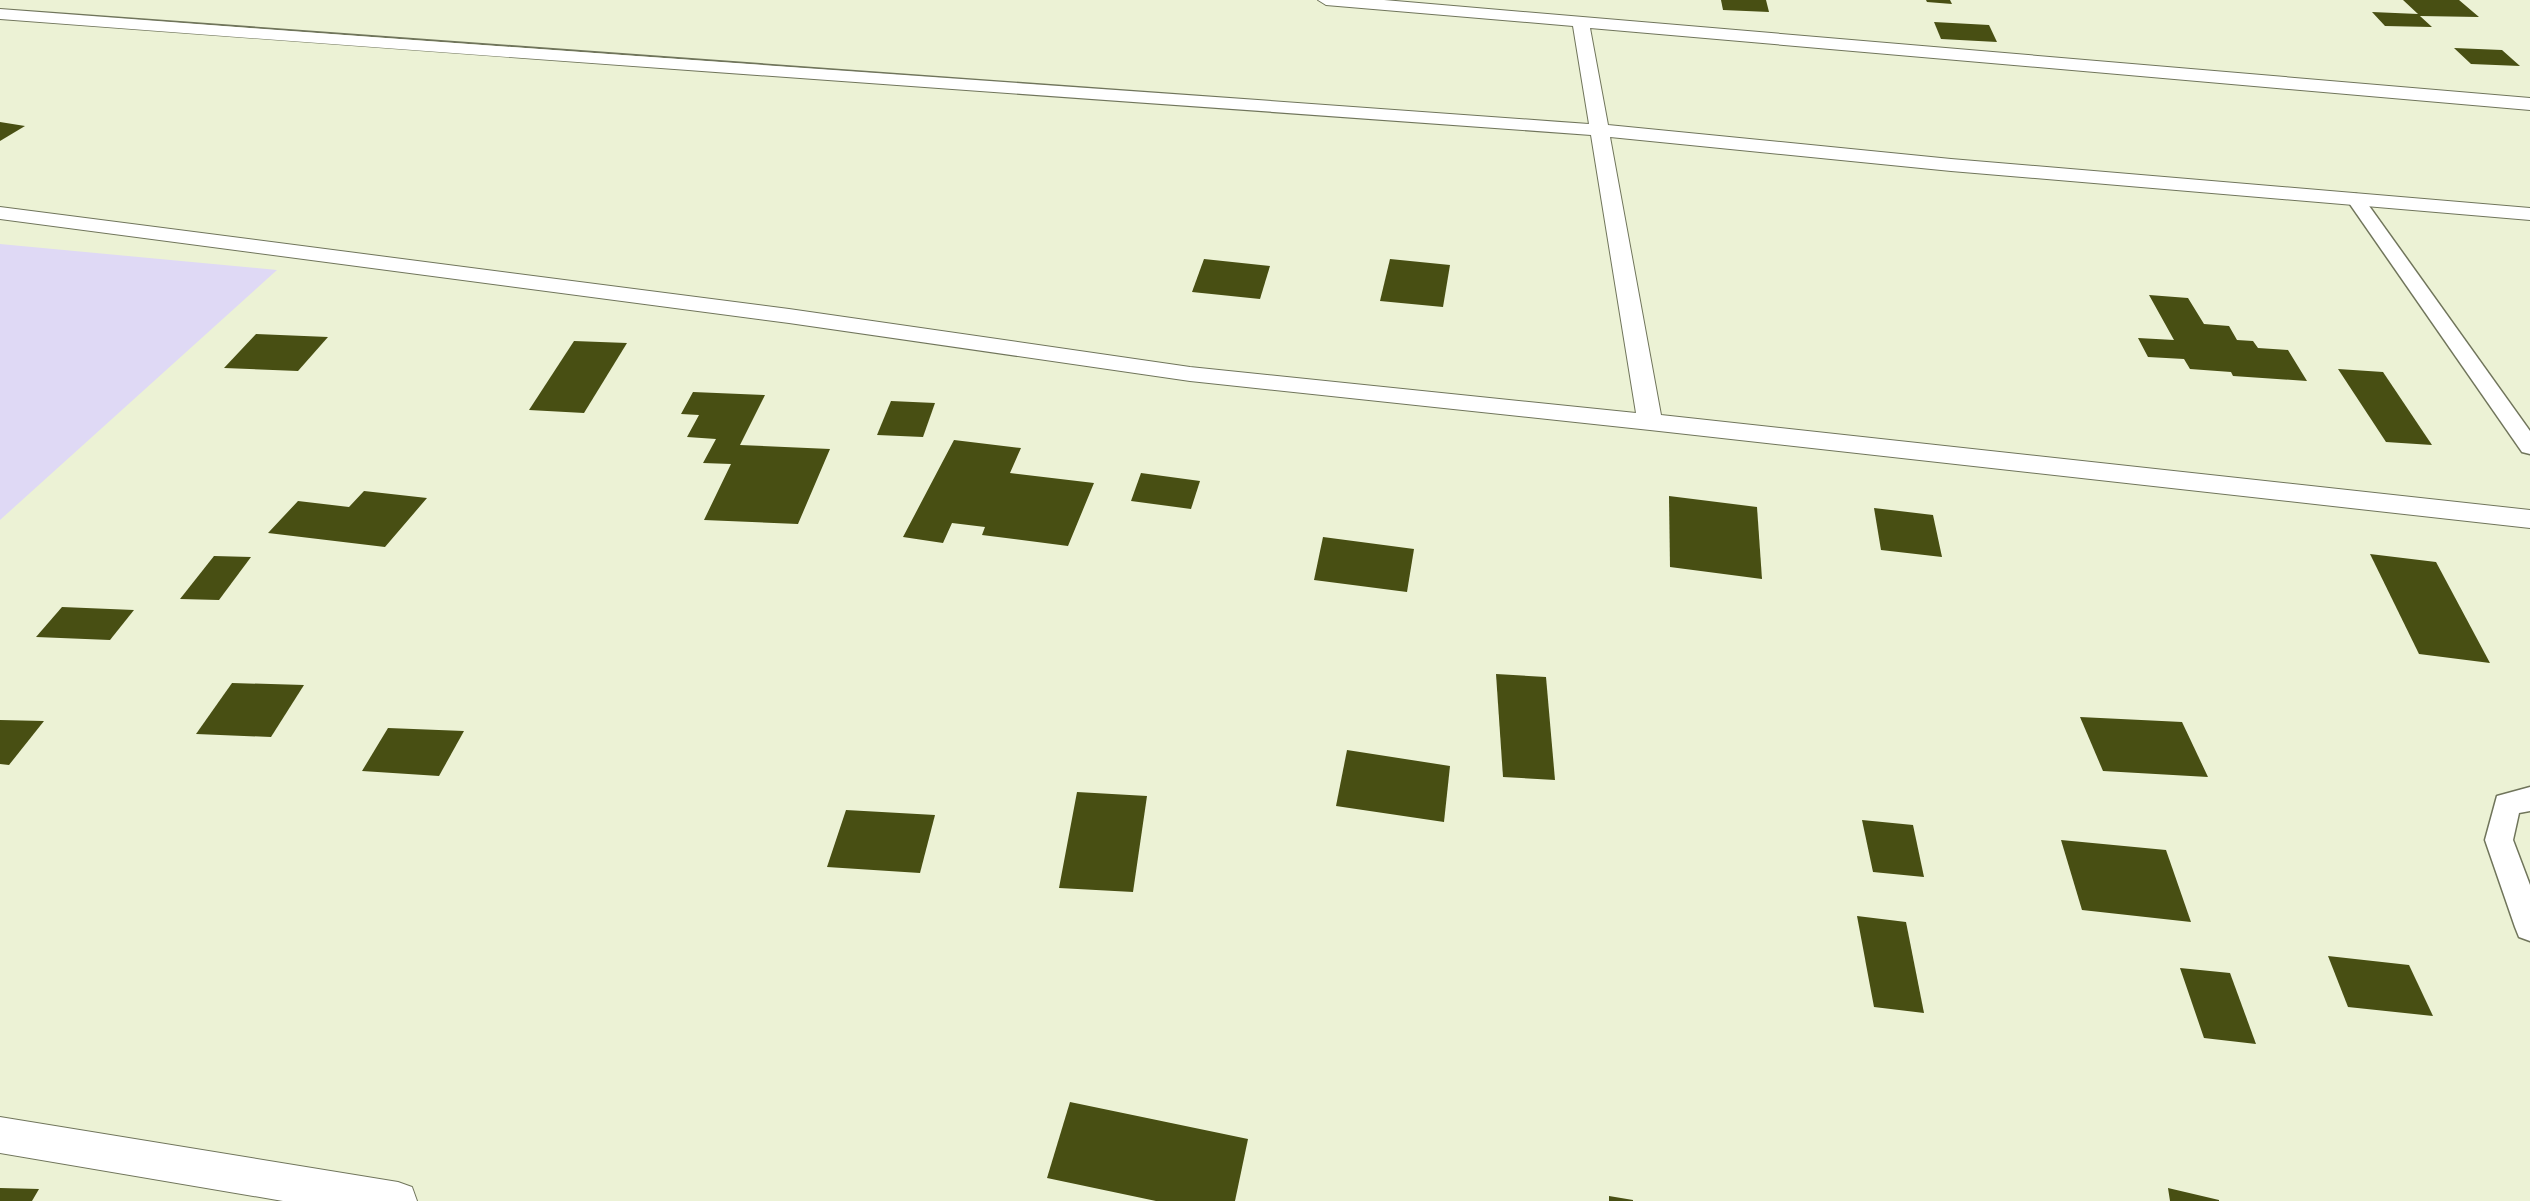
<svg xmlns="http://www.w3.org/2000/svg" width="2530" height="1201" font-family="'PT Sans Narrow',sans-serif">
  <style>
    .green { fill: #dfd9f5 }
    .building { fill: #484f13 }
    .lines { fill: none; stroke-linecap: round; stroke-linejoin: round }
    .lane-casing { stroke: #70755b; stroke-width: 3 }
    .street-casing { stroke: #70755b; stroke-width: 2 }
    .lane { fill: #fff; fill-rule: evenodd }
    .street { fill: #fff; fill-rule: evenodd }
  </style>
  <rect width="100%" height="100%" fill="#ecf2d5"/>
  <polygon class="green" points="0,244 277,270 0,520"/>
  <g class="building">
    <polygon points="1721,0 1766,0 1769,12 1723,10"/>
    <polygon points="1926,0 1950,0 1952,4 1927,2"/>
    <polygon points="2403,0 2459,0 2479,17 2420,16 2432,27 2385,26 2372,12 2418,14"/>
    <polygon points="1934,22 1989,25 1997,42 1941,39"/>
    <polygon points="2454,48 2502,50 2520,66 2471,64"/>
    <polygon points="0,122 25,126 0,141"/>
    <polygon points="1204,259 1270,266 1260,299 1192,292"/>
    <polygon points="1390,259 1450,265 1443,307 1380,301"/>
    <polygon points="2149,295 2188,298 2204,324 2229,326 2237,340 2253,341 2258,348 2288,350 2307,381 2233,376 2231,372 2190,369 2184,359 2148,357 2138,338 2174,340"/>
    <polygon points="256,334 328,337 298,371 224,368"/>
    <polygon points="574,341 627,343 584,413 529,410"/>
    <polygon points="2338,369 2383,372 2432,445 2386,442"/>
    <polygon points="693,392 765,395 740,445 830,449 798,524 704,520 731,464 703,463 716,439 687,437 699,415 681,414"/>
    <polygon points="891,401 935,403 923,437 877,435"/>
    <polygon points="954,440 1021,448 1010,473 1094,483 1068,546 982,535 985,527 952,523 943,543 903,537"/>
    <polygon points="1141,473 1200,481 1191,509 1131,501"/>
    <polygon points="364,491 427,498 385,547 268,533 298,501 349,507"/>
    <polygon points="1669,496 1757,507 1762,579 1670,567"/>
    <polygon points="1874,508 1933,515 1942,557 1881,550"/>
    <polygon points="1323,537 1414,549 1407,592 1314,580"/>
    <polygon points="2370,554 2436,562 2490,663 2419,654"/>
    <polygon points="214,556 251,557 219,600 180,599"/>
    <polygon points="62,607 134,610 110,640 36,637"/>
    <polygon points="1496,674 1546,677 1555,780 1503,777"/>
    <polygon points="232,683 304,685 271,737 196,734"/>
    <polygon points="2080,717 2182,722 2208,777 2103,771"/>
    <polygon points="0,720 44,721 9,765 0,764"/>
    <polygon points="388,728 464,731 439,776 362,771"/>
    <polygon points="1347,750 1450,766 1444,822 1336,806"/>
    <polygon points="1077,792 1147,796 1133,892 1059,888"/>
    <polygon points="846,810 935,815 920,873 827,867"/>
    <polygon points="1862,820 1913,825 1924,877 1873,872"/>
    <polygon points="2061,840 2166,850 2191,922 2082,910"/>
    <polygon points="1857,916 1906,922 1924,1013 1874,1007"/>
    <polygon points="2328,956 2409,965 2433,1016 2348,1007"/>
    <polygon points="2180,968 2230,973 2256,1044 2204,1038"/>
    <polygon points="1070,1102 1248,1139 1235,1201 1156,1201 1047,1178"/>
    <polygon points="0,1188 39,1189 32,1201 0,1201"/>
    <polygon points="2168,1188 2219,1200 2219,1201 2170,1201"/>
    <polygon points="1609,1196 1633,1200 1633,1201 1609,1201"/>
  </g>
  <g class="lines">
    <defs>
      <g id="lane">
        <polygon points="2356,194 2362,196 2530,431 2530,454 2522,452 2347,200 2350,196"/>
        <polygon points="2530,787 2530,811 2519,813 2513,840 2530,885 2530,941 2519,937 2515,927 2485,840 2497,796"/>
      </g>
      <g id="street">
        <path d="M1318,0H1384L2530,98V110L1590,28L1608,125L1951,159L2530,208V220L1951,171L1610,137L1661,415L2530,510V528L1650,430L1190,381L789,323L0,219V207L789,309L1190,367L1636,413L1591,135C1061,96 530,60 0,19V9C529,50 1059,85 1589,124L1573,26L1326,5Z"/>
        <polygon points="0,1117 398,1182 412,1187 417,1201 283,1201 0,1153"/>
      </g>
    </defs>
    <use href="#lane" class="lane-casing"/>
    <use href="#street" class="street-casing"/>
    <use href="#lane" class="lane"/>
    <use href="#street" class="street"/>
  </g>
</svg>
